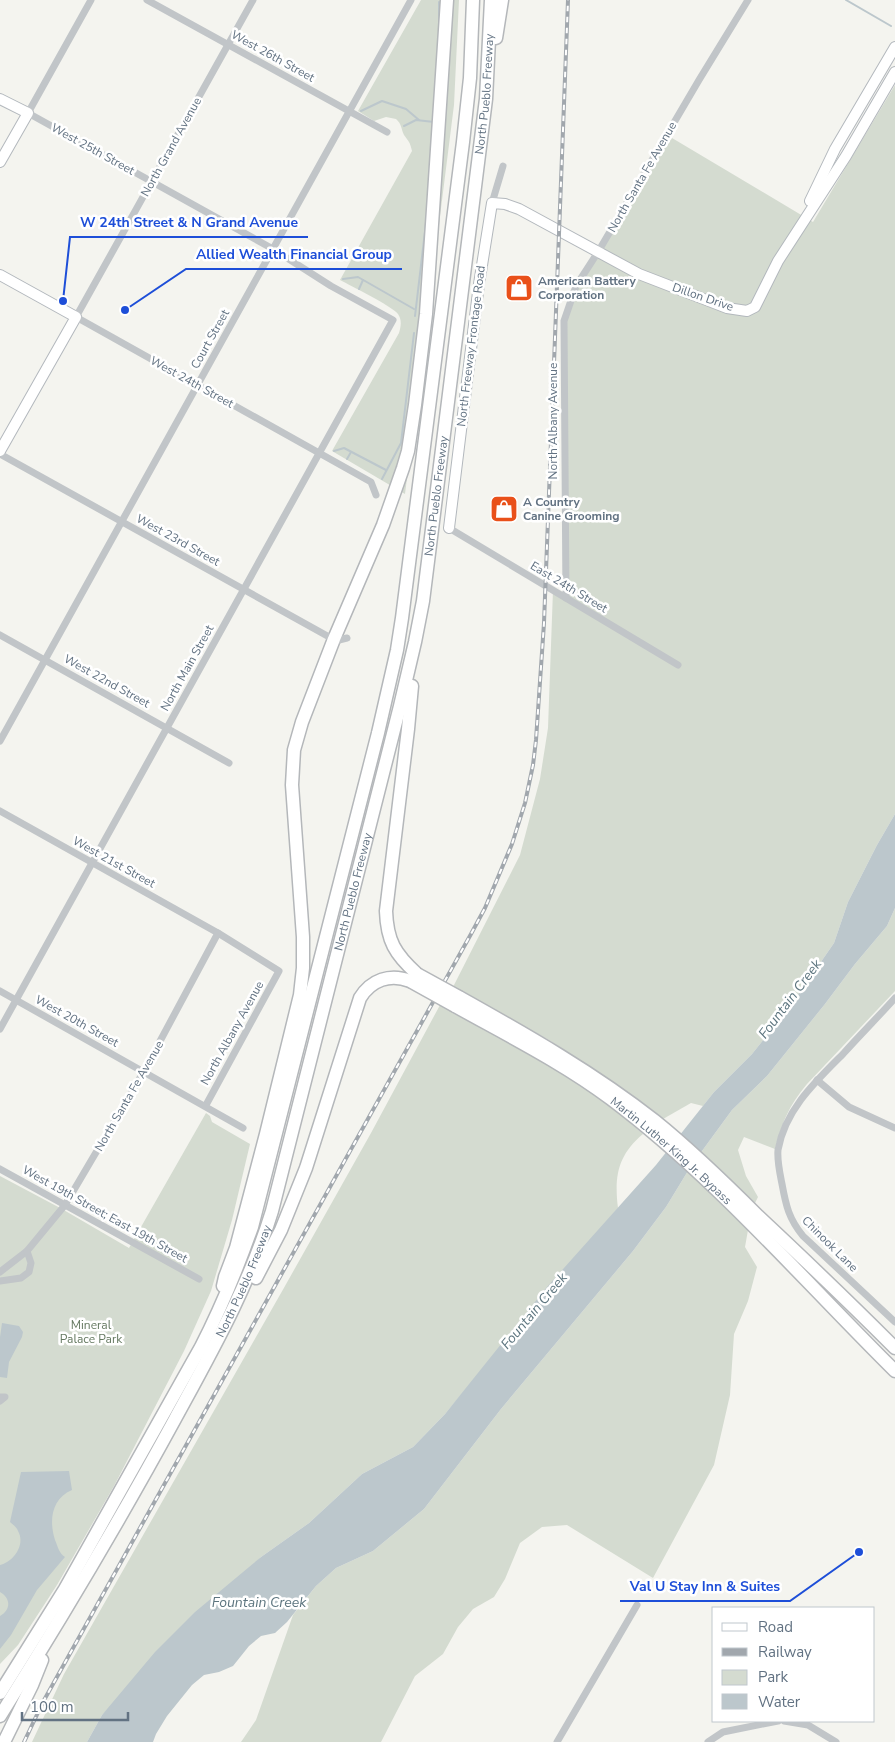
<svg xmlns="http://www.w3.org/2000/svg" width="895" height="1742" font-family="'Nunito Sans',sans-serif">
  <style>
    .green { fill: #d4dbd0 }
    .water { fill: #bcc7cc }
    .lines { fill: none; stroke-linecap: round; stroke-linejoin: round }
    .stream { stroke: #bcc7cc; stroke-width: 2 }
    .secondary-casing { stroke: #b3b8bd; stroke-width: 12 }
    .highway-casing { stroke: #b4b7ba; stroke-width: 15 }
    .street { stroke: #c1c5c8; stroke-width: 7 }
    .secondary { stroke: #fff; stroke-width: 10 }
    .highway { stroke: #fff; stroke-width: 12 }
    .rail-casing { stroke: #a1a7ad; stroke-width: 4 }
    .rail { stroke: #fff; stroke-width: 2; stroke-dasharray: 5.5; stroke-linecap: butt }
    .highway-bridge-casing { stroke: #b4b7ba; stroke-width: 15; stroke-linecap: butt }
    .highway-bridge { stroke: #fff; stroke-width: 12 }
    .labels { text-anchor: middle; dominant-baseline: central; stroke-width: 5; stroke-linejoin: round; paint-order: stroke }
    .street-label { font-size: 12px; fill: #627282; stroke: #fff }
    .poi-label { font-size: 12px; font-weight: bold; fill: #627282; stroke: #fff; text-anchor: start }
    .park-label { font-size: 12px; fill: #657961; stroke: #fff }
    .water-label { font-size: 14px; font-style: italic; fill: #5d757f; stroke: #fff }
    .leader { fill: none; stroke: #1d4ed8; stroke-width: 2 }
    .callout-dot { fill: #1d4ed8; stroke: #fff; stroke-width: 2 }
    .callout-label { font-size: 14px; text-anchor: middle; font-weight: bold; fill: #1d4ed8; stroke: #fff; stroke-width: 5; stroke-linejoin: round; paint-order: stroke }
  </style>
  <rect width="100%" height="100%" fill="#f4f4ef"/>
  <g class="green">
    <path d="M421,0H459L454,105L405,494L332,451L399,333C401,326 402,320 398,314C392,306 351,286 340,280L412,151C410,142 409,142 404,135C401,129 402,124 396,119L386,117L374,121L358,111Z"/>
    <polygon points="895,85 895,814 877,845 848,902 834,943 789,1008 752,1054 714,1092 703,1106 691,1103 663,1119 617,1085 549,1040 453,987 520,855 540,779 548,728 553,590 566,598 564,321 576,286 667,135 813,222"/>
    <path d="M895,908V991L807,1084C788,1107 783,1121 775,1149L744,1137L738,1150L746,1176L758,1197L755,1203L714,1166L701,1183L748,1230L745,1247L757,1267L748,1301L734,1334L730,1395L714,1465L653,1578L567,1525L542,1527L520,1543L505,1579L494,1597L473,1609L458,1627L443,1654L415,1676L381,1742H241L256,1720L293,1615L316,1586L336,1568L373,1551L424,1509L501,1409L633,1251L666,1207L691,1166L732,1110L767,1076L825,1004L855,964L887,926Z"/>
    <path d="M440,1005L543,1062L607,1103L643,1134C618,1155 614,1176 618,1208L445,1414L413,1447L362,1474L309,1523L261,1557L102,1715L87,1742H32L64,1674L285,1286L371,1133Z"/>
    <polygon points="206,1113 210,1116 212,1122 250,1144 232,1220 211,1291 184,1351 114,1486 57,1585 18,1645 0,1664 0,1176 62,1209 129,1248"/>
  </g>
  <g class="water">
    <polygon points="895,814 895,908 887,926 855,964 825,1004 767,1076 732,1110 691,1166 666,1207 633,1251 501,1409 424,1509 373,1551 336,1568 316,1586 287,1622 275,1633 261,1636 249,1646 233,1666 219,1672 204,1675 192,1685 167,1716 156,1734 153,1742 87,1742 102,1715 155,1652 195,1612 261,1557 309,1523 362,1474 413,1447 445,1414 547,1287 656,1165 714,1092 752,1054 789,1008 834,943 848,902 877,845"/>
    <polygon points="2,1323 19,1326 23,1332 22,1337 9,1362 7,1378 0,1377 0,1337"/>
    <path d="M69,1471L72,1490C51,1499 49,1521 55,1540C58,1547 59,1553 65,1557L37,1590L11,1635L0,1649V1616C11,1610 11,1598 0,1592V1565C13,1562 26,1545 18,1531C17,1527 13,1525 10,1522L21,1472Z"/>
  </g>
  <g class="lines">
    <g class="stream">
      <polyline points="846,0 891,26"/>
      <polyline points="439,24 439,2"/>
      <polyline points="361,111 382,101 406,109 419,120"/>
      <polyline points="404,126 416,120 434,122"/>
      <polyline points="343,279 358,277 414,309"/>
      <polyline points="359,289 363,280"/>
      <polyline points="415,316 426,223"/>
      <polyline points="334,451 344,448 386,470"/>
      <polyline points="347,459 351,452"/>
      <polyline points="382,479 401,443 414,333"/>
    </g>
    <defs>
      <g id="secondary">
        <polyline points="0,99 28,113 0,162"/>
        <polyline points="810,201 835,149 895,47"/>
        <polyline points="0,275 76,317 0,451"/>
        <polyline points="449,528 479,284 492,203 505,204 519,209 639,274 727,308 747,311 755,307 778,261 846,156 895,72"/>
      </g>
      <g id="highway">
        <polyline points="496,38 502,0"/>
        <path d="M412,686L408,729L386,911C387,941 395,954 417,974"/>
        <path d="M459,997C527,1035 594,1073 655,1121C691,1150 725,1183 758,1216C804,1259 850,1303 895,1348"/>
        <path id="s1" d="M455,1006C507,1035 563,1063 611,1099C716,1178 802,1279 895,1371"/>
        <path d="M256,1278L281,1230L306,1168L360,998C371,980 390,973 410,981"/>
        <polyline points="223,1286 225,1277 236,1248 266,1134 300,995 303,968 303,937 292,785 294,750 302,722 334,639 383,525 403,468 408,451 415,405 426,314 447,0"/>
        <path d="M0,1693L65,1589L201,1347C221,1308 237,1269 252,1227L378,733L397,650L402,618L463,142L470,78L473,0"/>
        <path id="s2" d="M0,1716C61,1619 120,1520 175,1419C212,1351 249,1286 272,1211L400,706L415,642L423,601L486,99L491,0"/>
        <polyline points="4,1742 32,1685 42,1660"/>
      </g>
    </defs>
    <use href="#secondary" class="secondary-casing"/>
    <use href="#highway" class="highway-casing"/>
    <g class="street">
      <polyline points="147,0 387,132"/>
      <polyline points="253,0 76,317 371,482 376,495"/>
      <polyline points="492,203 503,166"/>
      <polyline points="0,454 331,638 339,640 347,638"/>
      <polyline points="449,528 678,665"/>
      <polyline points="566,598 564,321 576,286 598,252 699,80 748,0"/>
      <polyline points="0,635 229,763"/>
      <polyline points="0,741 411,0"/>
      <polyline points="0,811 218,933 279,971 206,1105"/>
      <polyline points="0,991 243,1128"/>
      <path d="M895,998C878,1017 860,1035 843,1054C815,1082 785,1110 778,1150C777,1161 780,1174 782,1184C786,1206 789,1219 803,1236L895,1322"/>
      <polyline points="0,1029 393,320 331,286 273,249 28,113 91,0"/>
      <polyline points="817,1080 849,1107 895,1128"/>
      <polyline points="0,1169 199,1279"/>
      <polyline points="0,1272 27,1251 65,1205 144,1071 218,933"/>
      <polyline points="0,1281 21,1278 29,1272 31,1263 27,1251"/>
      <polyline points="0,1397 5,1397 0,1401"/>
      <polyline points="784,1721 808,1725 836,1742"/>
      <polyline points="557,1742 637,1605"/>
      <polyline points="708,1742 723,1732 778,1721"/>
    </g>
    <use href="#secondary" class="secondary"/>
    <use href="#highway" class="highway"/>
    <defs>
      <polyline id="rail" points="24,1742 43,1702 471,934 485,908 512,844 525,803 533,765 536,740 544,623 568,0"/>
    </defs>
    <use href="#rail" class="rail-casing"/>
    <use href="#rail" class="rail"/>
    <defs>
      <g id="highway-bridge">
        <polyline points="417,974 459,997"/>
        <polyline points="410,981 455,1006"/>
      </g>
    </defs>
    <use href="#highway-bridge" class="highway-bridge-casing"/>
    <use href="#highway-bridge" class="highway-bridge"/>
  </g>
  <defs>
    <symbol id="shop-square" viewBox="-11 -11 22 22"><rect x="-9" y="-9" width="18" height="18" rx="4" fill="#e9501a" stroke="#fff"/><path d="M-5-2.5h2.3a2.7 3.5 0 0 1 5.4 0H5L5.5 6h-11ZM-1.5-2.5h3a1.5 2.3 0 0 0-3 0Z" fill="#fff"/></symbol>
  </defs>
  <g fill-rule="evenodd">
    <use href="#shop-square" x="503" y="272" width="32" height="32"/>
    <use href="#shop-square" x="488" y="493" width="32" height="32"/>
  </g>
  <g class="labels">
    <g class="street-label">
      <text transform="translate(273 56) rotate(29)">West 26th Street</text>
      <text stroke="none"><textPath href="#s2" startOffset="1714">North Pueblo Freeway</textPath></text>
      <text transform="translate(171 147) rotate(-61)">North Grand Avenue</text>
      <text transform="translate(93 149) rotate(29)">West 25th Street</text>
      <text transform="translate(642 177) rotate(-60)">North Santa Fe Avenue</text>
      <text transform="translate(703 297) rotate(19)">Dillon Drive</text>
      <text transform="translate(210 339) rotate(-61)">Court Street</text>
      <text transform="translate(471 346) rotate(-83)">North Freeway Frontage Road</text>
      <text transform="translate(192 382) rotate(29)">West 24th Street</text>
      <text transform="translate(553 421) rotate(-90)">North Albany Avenue</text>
      <text stroke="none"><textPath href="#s2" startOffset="1309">North Pueblo Freeway</textPath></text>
      <text transform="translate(178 540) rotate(29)">West 23rd Street</text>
      <text transform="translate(569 587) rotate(31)">East 24th Street</text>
      <text transform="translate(187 668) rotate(-61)">North Main Street</text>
      <text transform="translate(107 681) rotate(29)">West 22nd Street</text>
      <text transform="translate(114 862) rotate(29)">West 21st Street</text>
      <text stroke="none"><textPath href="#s2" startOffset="904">North Pueblo Freeway</textPath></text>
      <text transform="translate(77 1021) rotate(29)">West 20th Street</text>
      <text transform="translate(232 1033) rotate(-61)">North Albany Avenue</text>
      <text transform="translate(129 1096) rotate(-60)">North Santa Fe Avenue</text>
      <text stroke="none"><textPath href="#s1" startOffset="261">Martin Luther King Jr. Bypass</textPath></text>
      <text transform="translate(105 1214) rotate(29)">West 19th Street; East 19th Street</text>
      <text transform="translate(830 1244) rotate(45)">Chinook Lane</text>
      <text stroke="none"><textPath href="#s2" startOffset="499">North Pueblo Freeway</textPath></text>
    </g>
    <g class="poi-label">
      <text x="538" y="281">American Battery<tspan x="538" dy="14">Corporation</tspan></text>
      <text x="523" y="502">A Country<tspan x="523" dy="14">Canine Grooming</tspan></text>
    </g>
    <g class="park-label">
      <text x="91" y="1325">Mineral<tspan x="91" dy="14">Palace Park</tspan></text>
    </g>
    <g class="water-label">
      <text transform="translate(790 999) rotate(-53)">Fountain Creek</text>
      <text transform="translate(534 1311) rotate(-50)">Fountain Creek</text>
      <text x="259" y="1602">Fountain Creek</text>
    </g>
  </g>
  <path class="leader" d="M63 301L70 237H308M125 310L186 269H402M859 1552L790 1601H620"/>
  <g class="callout-dot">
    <circle cx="63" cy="301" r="5"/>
    <circle cx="125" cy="310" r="5"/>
    <circle cx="859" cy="1552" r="5"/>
  </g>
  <g class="callout-label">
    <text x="189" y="227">W 24th Street &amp; N Grand Avenue</text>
    <text x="294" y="259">Allied Wealth Financial Group</text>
    <text x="705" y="1591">Val U Stay Inn &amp; Suites</text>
  </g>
  <rect x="712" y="1607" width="162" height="115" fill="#ffffff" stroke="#c0c7cd"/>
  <rect x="722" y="1623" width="25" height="8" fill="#ffffff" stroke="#c0c7cd"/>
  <text x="758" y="1632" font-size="15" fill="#627282">Road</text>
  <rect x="722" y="1648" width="25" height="8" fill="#a1a7ad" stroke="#c0c7cd"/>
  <text x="758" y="1657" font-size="15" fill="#627282">Railway</text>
  <rect x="722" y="1670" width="25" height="15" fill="#d4dbd0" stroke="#c0c7cd"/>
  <text x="758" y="1682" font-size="15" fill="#627282">Park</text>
  <rect x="722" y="1694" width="25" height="15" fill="#bcc7cc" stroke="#c0c7cd"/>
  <text x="758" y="1707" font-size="15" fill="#627282">Water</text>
  <path d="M22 1712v8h106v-8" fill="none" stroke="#627282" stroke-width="2.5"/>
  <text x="30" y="1712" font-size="15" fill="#627282" stroke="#ffffff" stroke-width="4" paint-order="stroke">100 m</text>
</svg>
